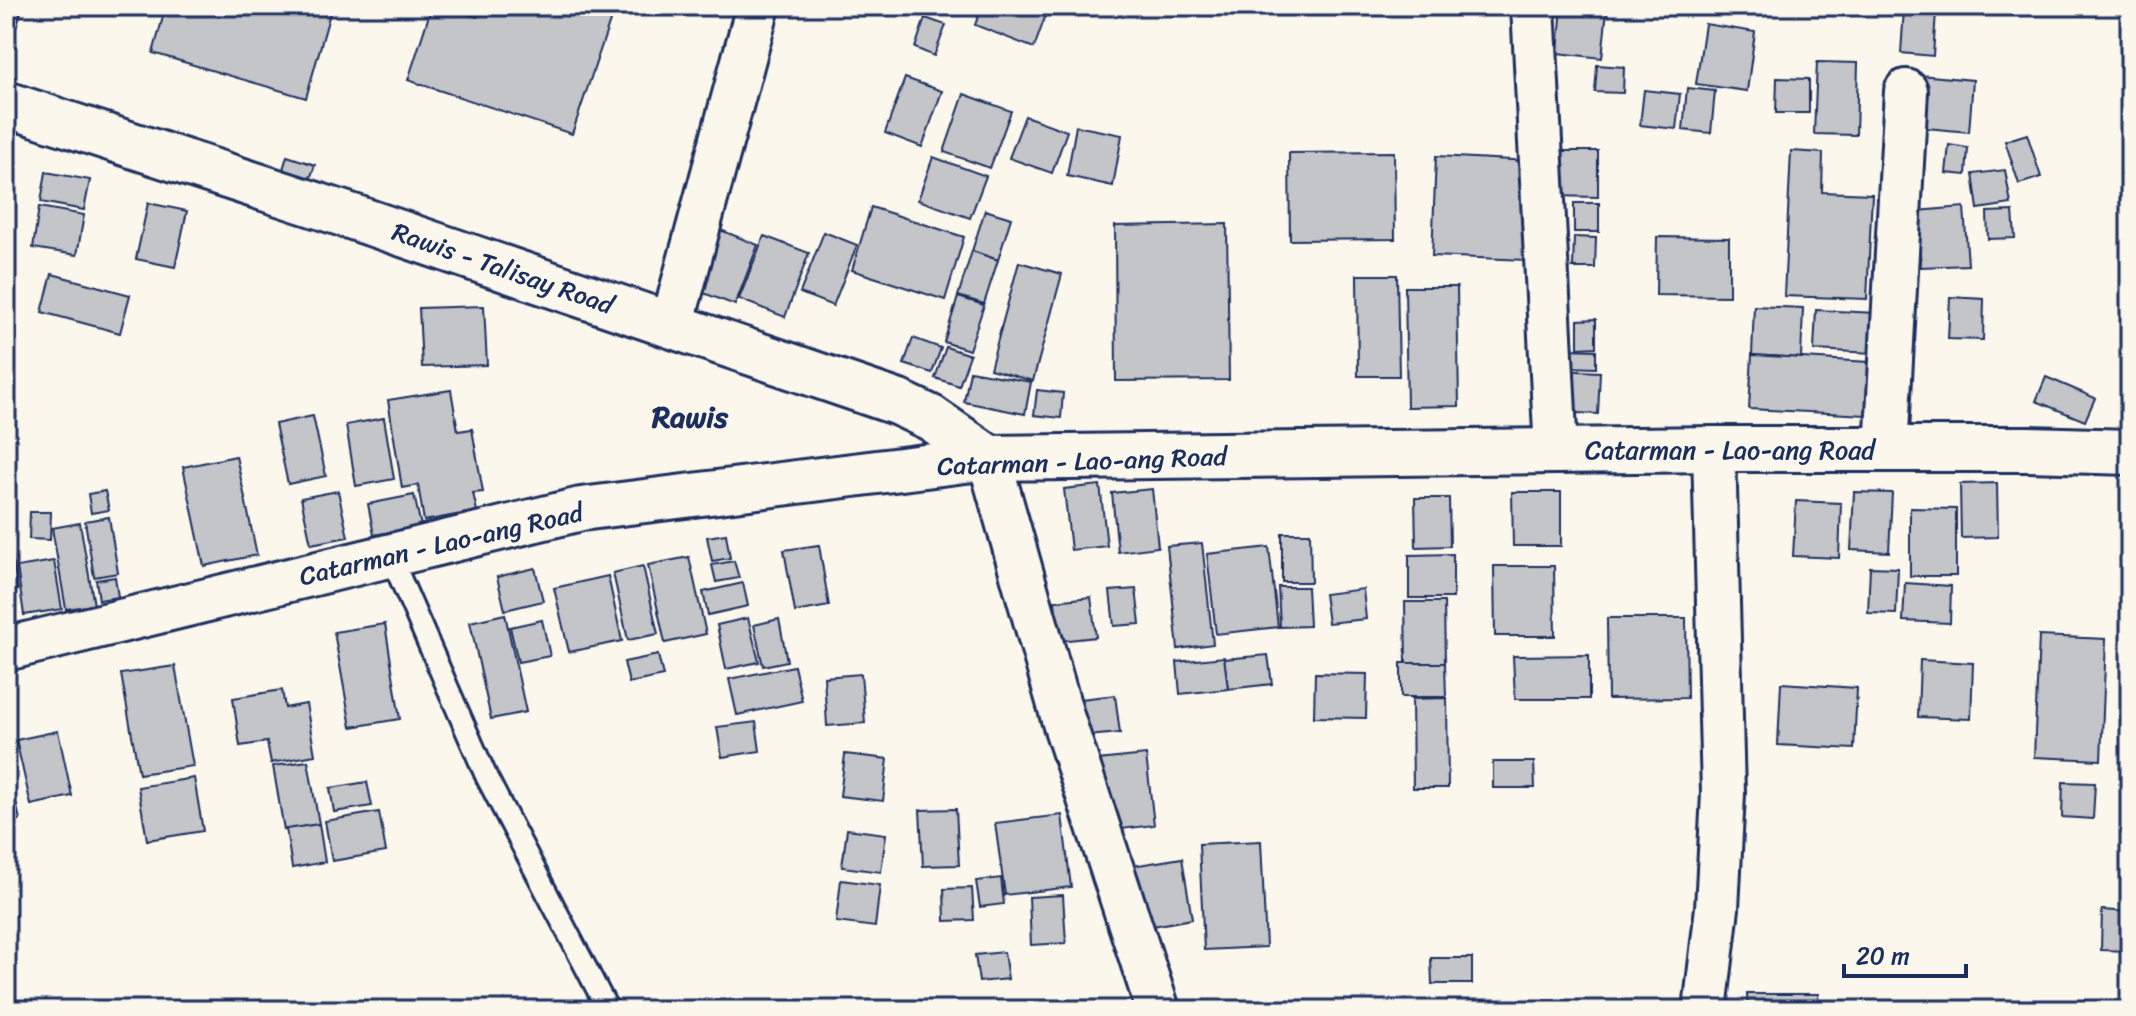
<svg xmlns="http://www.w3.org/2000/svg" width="2136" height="1016" font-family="Sriracha,sans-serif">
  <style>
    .building { fill: #c3c5c9; stroke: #1b2f5e; stroke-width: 2 }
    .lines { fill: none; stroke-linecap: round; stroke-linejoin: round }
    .lane-casing { stroke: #1b2f5e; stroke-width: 26 }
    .street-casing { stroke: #1b2f5e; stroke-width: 48 }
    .secondary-casing { stroke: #1b2f5e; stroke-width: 50 }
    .lane { stroke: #fbf7ec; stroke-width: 20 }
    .street { stroke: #fbf7ec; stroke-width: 42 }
    .secondary { stroke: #fbf7ec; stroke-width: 44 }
    .labels { text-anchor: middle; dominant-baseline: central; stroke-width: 7; stroke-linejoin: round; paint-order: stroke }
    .street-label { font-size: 26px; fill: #1b2f5e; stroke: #fbf7ec }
    .quarter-label { font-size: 30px; font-weight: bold; fill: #1b2f5e; stroke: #fbf7ec }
  </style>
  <rect width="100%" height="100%" fill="#fbf7ec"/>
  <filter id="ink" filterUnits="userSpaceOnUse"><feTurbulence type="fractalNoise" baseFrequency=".0125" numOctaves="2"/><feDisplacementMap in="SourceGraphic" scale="16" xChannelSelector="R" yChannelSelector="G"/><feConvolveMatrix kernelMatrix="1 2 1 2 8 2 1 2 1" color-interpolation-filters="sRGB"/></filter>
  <g filter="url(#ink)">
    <g class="building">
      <polygon points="6,6 23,6 11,43 6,42"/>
      <polygon points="166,6 332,6 306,98 153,53"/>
      <polygon points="432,6 442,6 477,17 481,6 615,6 572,134 408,80"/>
      <polygon points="982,6 1049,6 1034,48 975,25"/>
      <polygon points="1562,6 1607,10 1602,58 1558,53"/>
      <polygon points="1904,9 1936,12 1933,56 1901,53"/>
      <polygon points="925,18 946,25 934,56 915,48"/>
      <polygon points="1705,24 1755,32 1747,91 1696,84"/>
      <polygon points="1817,62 1858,63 1856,135 1814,134"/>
      <polygon points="1597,65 1624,67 1623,93 1595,92"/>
      <polygon points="1919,75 1973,80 1969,132 1915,127"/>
      <polygon points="905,78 942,91 922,147 885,133"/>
      <polygon points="1777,78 1809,79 1809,113 1776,113"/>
      <polygon points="1687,88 1715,91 1711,133 1683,130"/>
      <polygon points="1644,90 1680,94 1676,129 1640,125"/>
      <polygon points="964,94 1011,111 990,168 944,152"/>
      <polygon points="1025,116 1067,131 1052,173 1009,158"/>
      <polygon points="1076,126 1122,135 1113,186 1067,176"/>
      <polygon points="2027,134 2041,177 2019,184 2005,141"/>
      <polygon points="1949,145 1968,148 1966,175 1946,173"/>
      <polygon points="1551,151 1598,151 1598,197 1551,196"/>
      <polygon points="1791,151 1823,153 1822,192 1872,194 1867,299 1784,296"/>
      <polygon points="1394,152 1395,239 1290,240 1289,153"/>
      <polygon points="287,156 315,165 308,185 281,176"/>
      <polygon points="1436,156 1530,161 1526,260 1432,256"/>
      <polygon points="933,157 986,176 970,218 918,200"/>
      <polygon points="2005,170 2011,204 1978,209 1973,174"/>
      <polygon points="46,172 90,180 84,210 41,202"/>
      <polygon points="148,203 187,211 175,267 136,259"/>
      <rect x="1574" y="203" width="25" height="29"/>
      <polygon points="39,207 84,215 77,255 33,248"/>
      <polygon points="871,207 964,237 945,300 852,270"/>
      <polygon points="1964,207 1968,265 1921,267 1917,211"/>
      <polygon points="985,210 1011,218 998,260 972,251"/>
      <polygon points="2013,211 2015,238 1988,239 1987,212"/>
      <polygon points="1227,224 1229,380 1116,381 1115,226"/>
      <polygon points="708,225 758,245 735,305 685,286"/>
      <polygon points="824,232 857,245 833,306 800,293"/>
      <polygon points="764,236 809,253 785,317 739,299"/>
      <polygon points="1574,237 1596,238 1595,268 1573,268"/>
      <polygon points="1657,237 1729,238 1729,296 1656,295"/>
      <polygon points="972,251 998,260 984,304 958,296"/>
      <polygon points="1019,262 1062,274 1033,381 990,369"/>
      <polygon points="52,274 130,295 120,333 42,312"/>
      <polygon points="1357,275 1397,275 1399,376 1358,376"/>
      <polygon points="1405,287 1457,287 1459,406 1407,407"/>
      <polygon points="958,297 984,305 969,350 944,342"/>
      <polygon points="1950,297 1984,299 1983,340 1948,339"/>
      <polygon points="484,306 487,365 422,367 419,308"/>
      <polygon points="1754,306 1803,308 1801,358 1752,355"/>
      <polygon points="1816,310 1876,313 1874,353 1814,350"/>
      <polygon points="1596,319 1596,347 1578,348 1578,320"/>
      <polygon points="913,338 941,348 932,373 904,364"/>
      <polygon points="946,347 970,355 959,386 935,378"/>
      <polygon points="1567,349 1596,350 1596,368 1567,367"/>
      <polygon points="1752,355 1869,362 1867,415 1749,409"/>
      <polygon points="1556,370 1600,372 1598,414 1554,412"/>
      <polygon points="970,371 1031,382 1025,414 964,402"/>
      <polygon points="2046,377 2095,398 2085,421 2036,401"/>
      <polygon points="451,390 458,431 472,429 483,492 473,493 477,511 424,521 418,485 402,488 388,400"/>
      <polygon points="1037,390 1063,393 1061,418 1034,415"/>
      <polygon points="313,416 326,476 288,484 275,424"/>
      <polygon points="384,418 394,479 356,486 346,425"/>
      <polygon points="236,456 257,555 204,566 183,467"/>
      <polygon points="1997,483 1998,537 1961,538 1960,484"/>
      <polygon points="1100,485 1107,546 1071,550 1064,489"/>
      <polygon points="1152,489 1158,547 1118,552 1112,493"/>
      <polygon points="105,491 109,510 91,513 88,494"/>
      <polygon points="338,491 348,537 311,544 301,498"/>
      <polygon points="1512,492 1561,492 1561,546 1513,546"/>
      <polygon points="1854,492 1892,493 1889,552 1851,550"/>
      <polygon points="414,495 421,526 374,535 368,504"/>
      <polygon points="1415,498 1449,498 1450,546 1416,547"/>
      <polygon points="1796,501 1841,503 1839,558 1793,556"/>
      <polygon points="1910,508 1956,509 1956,576 1910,576"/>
      <polygon points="30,512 51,512 50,540 29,539"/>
      <polygon points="109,517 118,573 94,577 85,521"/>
      <polygon points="80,523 94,605 66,609 52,528"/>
      <polygon points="1282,533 1310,533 1311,582 1282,582"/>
      <polygon points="726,534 730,558 712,561 707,537"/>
      <polygon points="1202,543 1213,644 1178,649 1167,546"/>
      <polygon points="819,545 829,606 795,612 784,550"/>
      <polygon points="1269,547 1278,627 1216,634 1207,554"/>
      <polygon points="11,548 18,590 6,592 6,549"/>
      <polygon points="1453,554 1453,598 1409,598 1409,555"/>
      <polygon points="689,557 706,634 665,643 648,565"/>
      <polygon points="54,561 62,609 24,615 17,567"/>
      <polygon points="734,561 739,578 716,582 712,565"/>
      <polygon points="643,566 658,634 628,640 613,573"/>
      <polygon points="1494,566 1554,566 1555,636 1495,636"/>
      <polygon points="1870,567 1898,568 1896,614 1868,613"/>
      <polygon points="535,568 543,601 505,610 497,577"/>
      <polygon points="608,576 622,641 569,652 554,588"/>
      <polygon points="115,577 118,597 99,600 96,580"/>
      <polygon points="743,583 748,606 708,615 703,592"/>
      <polygon points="1905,583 1951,586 1950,623 1903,621"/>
      <polygon points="1278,587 1307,587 1309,626 1280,627"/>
      <polygon points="1136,589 1140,624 1114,626 1110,591"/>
      <polygon points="1363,589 1366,619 1328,623 1324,594"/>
      <polygon points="1091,597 1096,637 1059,641 1055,601"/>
      <polygon points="1405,602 1444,602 1445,663 1406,663"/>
      <polygon points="505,614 526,712 491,719 470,622"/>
      <polygon points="748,618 759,662 726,669 717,625"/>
      <polygon points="1607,618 1686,618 1687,698 1608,699"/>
      <polygon points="779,619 787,661 763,666 754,625"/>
      <polygon points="542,620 550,656 518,662 510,627"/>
      <polygon points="385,624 400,719 351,727 334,632"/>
      <polygon points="2039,636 2106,639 2101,760 2034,757"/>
      <polygon points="658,655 663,676 629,683 624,662"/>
      <polygon points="1268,655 1272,684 1228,689 1224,659"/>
      <polygon points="1589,655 1589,699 1515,699 1513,656"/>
      <polygon points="1224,657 1228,689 1180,694 1177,662"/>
      <polygon points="1920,660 1973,663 1971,719 1918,717"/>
      <polygon points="1401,663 1445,663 1446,697 1401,697"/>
      <polygon points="175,666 193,766 139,774 121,674"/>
      <polygon points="794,666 802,701 737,715 729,679"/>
      <polygon points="1315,673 1367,674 1366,718 1314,717"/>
      <polygon points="861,674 865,723 827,726 824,677"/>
      <polygon points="1781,683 1857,688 1854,749 1778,745"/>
      <polygon points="282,690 285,708 306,704 315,755 271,763 267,742 240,746 233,698"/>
      <polygon points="1115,695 1120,733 1076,737 1072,700"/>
      <polygon points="1447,698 1448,788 1413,788 1412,699"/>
      <polygon points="756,722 760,751 722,757 717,727"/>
      <polygon points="58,731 72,796 31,805 16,740"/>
      <polygon points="845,754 888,759 883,801 840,796"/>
      <polygon points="1146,755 1154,825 1106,831 1098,760"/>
      <polygon points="308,761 319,824 284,830 273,766"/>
      <polygon points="1493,762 1534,762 1535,788 1493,788"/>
      <polygon points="194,778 203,831 147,840 138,787"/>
      <polygon points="367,782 372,806 334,812 330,788"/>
      <polygon points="2063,782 2095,783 2093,819 2062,817"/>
      <polygon points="12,785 20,820 6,823 6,786"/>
      <polygon points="956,809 959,865 923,866 920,810"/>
      <polygon points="379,812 386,852 332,861 325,821"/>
      <polygon points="1062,815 1071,887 1005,895 995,823"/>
      <polygon points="319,824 325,862 292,868 286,829"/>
      <polygon points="847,829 886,834 881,872 842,867"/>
      <polygon points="1261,841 1266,947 1204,950 1199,844"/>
      <polygon points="1182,858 1192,919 1136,929 1126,867"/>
      <polygon points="1001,878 1004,904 980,907 976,881"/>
      <polygon points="841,880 880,885 875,927 836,922"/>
      <polygon points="972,888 974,920 945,921 944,889"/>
      <polygon points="1063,895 1066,943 1031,945 1029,897"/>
      <polygon points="2102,910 2130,912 2130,951 2101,950"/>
      <polygon points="1004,952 1008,979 979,982 975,955"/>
      <polygon points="1431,958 1472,958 1472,984 1432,984"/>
      <polygon points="1747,994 1818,994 1819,1010 1748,1010"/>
    </g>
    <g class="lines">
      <defs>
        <polyline id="lane" points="390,555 487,778 608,1010"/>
        <g id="street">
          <polyline points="1533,6 1556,452"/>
          <polyline points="672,325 758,6"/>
          <polyline points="1886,450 1906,91"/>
          <polyline points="6,649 581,509 989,458 1063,719 1158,1010"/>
          <polyline points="1705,1010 1717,908 1723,794 1714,449"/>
        </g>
        <polyline id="secondary" points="6,104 353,217 899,403 931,418 989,458 1714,449 2029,449 2130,452"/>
      </defs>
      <use href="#lane" class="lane-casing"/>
      <use href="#street" class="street-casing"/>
      <use href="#secondary" class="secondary-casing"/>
      <use href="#lane" class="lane"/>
      <use href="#street" class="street"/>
      <use href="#secondary" class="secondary"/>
    </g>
  </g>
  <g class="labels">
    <g class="street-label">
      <text transform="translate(503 268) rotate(19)">Rawis - Talisay Road</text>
      <text x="1730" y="450">Catarman - Lao-ang Road</text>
      <text transform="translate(1082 461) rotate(-2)">Catarman - Lao-ang Road</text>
      <text transform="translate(441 544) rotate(-13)">Catarman - Lao-ang Road</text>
    </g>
    <g class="quarter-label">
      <text x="690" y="417">Rawis</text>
    </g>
  </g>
  <rect width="2136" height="1016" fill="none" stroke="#fbf7ec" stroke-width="32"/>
  <rect x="16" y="16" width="2104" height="984" fill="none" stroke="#1b2f5e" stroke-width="3" filter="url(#ink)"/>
  <path d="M1844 964v12h122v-12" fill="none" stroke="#1b2f5e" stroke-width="4"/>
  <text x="1856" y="964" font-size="24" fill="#1b2f5e" stroke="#fbf7ec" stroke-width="6" paint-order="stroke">20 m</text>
</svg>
